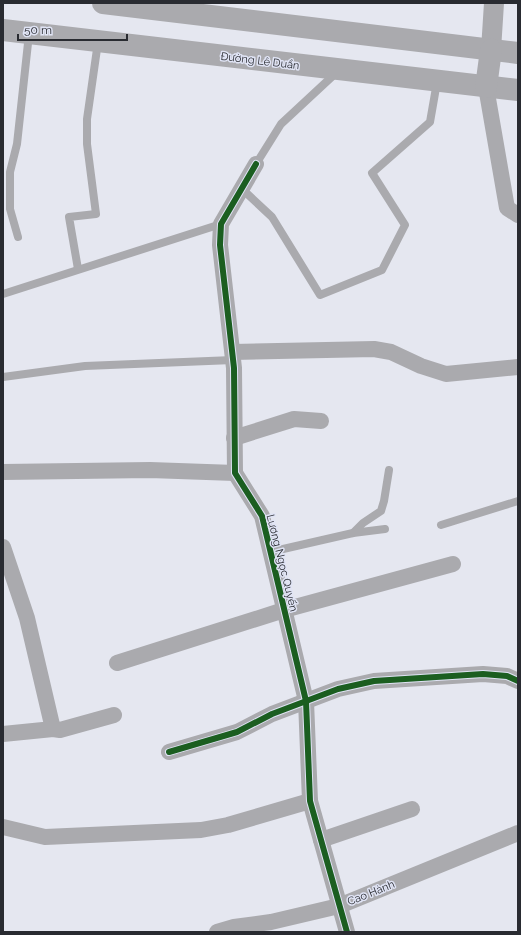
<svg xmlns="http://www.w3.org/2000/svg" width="521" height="935" font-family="Raleway,sans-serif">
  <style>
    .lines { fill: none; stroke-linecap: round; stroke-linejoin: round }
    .service { stroke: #aaaaae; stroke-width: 8 }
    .minor { stroke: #aaaaae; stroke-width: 16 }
    .tertiary { stroke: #aaaaae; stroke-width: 20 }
    .secondary { stroke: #aaaaae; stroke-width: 22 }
    .cycleway-casing { stroke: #e0e4f5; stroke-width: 8 }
    .cycleway { stroke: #1b5e20; stroke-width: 6 }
    .labels { text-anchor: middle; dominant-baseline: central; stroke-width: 3; stroke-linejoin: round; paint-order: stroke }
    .street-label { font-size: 11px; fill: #292b31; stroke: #e0e4f5 }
  </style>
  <rect width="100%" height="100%" fill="#e5e7f0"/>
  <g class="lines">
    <g class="service">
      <polyline points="256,164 281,124 337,72"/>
      <polyline points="241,188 272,217 320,295 382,270 405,225 372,173 430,122 437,82"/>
      <polyline points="18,237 10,209 10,172 17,144 29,34"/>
      <polyline points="78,269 69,217 96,214 87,144 87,119 98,42"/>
      <polyline points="3,294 221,224"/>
      <polyline points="3,377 85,366 233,360"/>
      <polyline points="441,525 518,501"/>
      <polyline points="353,533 363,523 381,511 384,501 389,470"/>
      <polyline points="270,552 353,533 385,529"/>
    </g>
    <g class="minor">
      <polyline points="486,87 507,208 518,215"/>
      <polyline points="256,164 221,224 220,245 234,368 235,473 262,516 306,701 310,801 347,932"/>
      <polyline points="233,352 374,349 391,352 421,366 446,374 518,367"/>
      <polyline points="234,438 294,419 321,421"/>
      <polyline points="3,472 150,470 235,473"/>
      <polyline points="3,547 27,618 53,729 60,730 114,715"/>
      <polyline points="117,663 284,610 453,564"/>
      <polyline points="3,734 53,729"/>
      <polyline points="169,752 237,732 272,714 338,689 374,681 483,674 507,676 518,681"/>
      <polyline points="3,827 45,837 201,830 228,825 310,801"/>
      <polyline points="321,840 412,809"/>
      <polyline points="217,932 234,927 271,922 339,906 518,833"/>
    </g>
    <polyline class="tertiary" points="491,50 494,3"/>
    <g class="secondary">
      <polyline points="103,3 518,53"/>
      <polyline points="3,30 518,90"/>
      <polyline points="486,87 491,50"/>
    </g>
    <defs>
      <g id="cycleway">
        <polyline points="256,164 221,224 220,245 234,368 235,473 262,516 306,701 310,801 347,932"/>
        <polyline points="169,752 237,732 272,714 338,689 374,681 483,674 507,676 518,681"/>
      </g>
    </defs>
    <use href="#cycleway" class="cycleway-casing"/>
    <use href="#cycleway" class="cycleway"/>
  </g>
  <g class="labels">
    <g class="street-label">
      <text transform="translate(260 61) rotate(7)">Đường Lê Duẩn</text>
      <text transform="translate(282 563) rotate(76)">Lương Ngọc Quyến</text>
      <text transform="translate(371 893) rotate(-22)">Cao Hành</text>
    </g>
  </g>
  <rect width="521" height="935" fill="none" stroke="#292b31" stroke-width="8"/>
  <path d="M18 34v6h109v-6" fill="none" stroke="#292b31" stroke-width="2"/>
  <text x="24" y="34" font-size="12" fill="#292b31" stroke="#e0e4f5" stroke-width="3" paint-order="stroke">50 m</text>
</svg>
